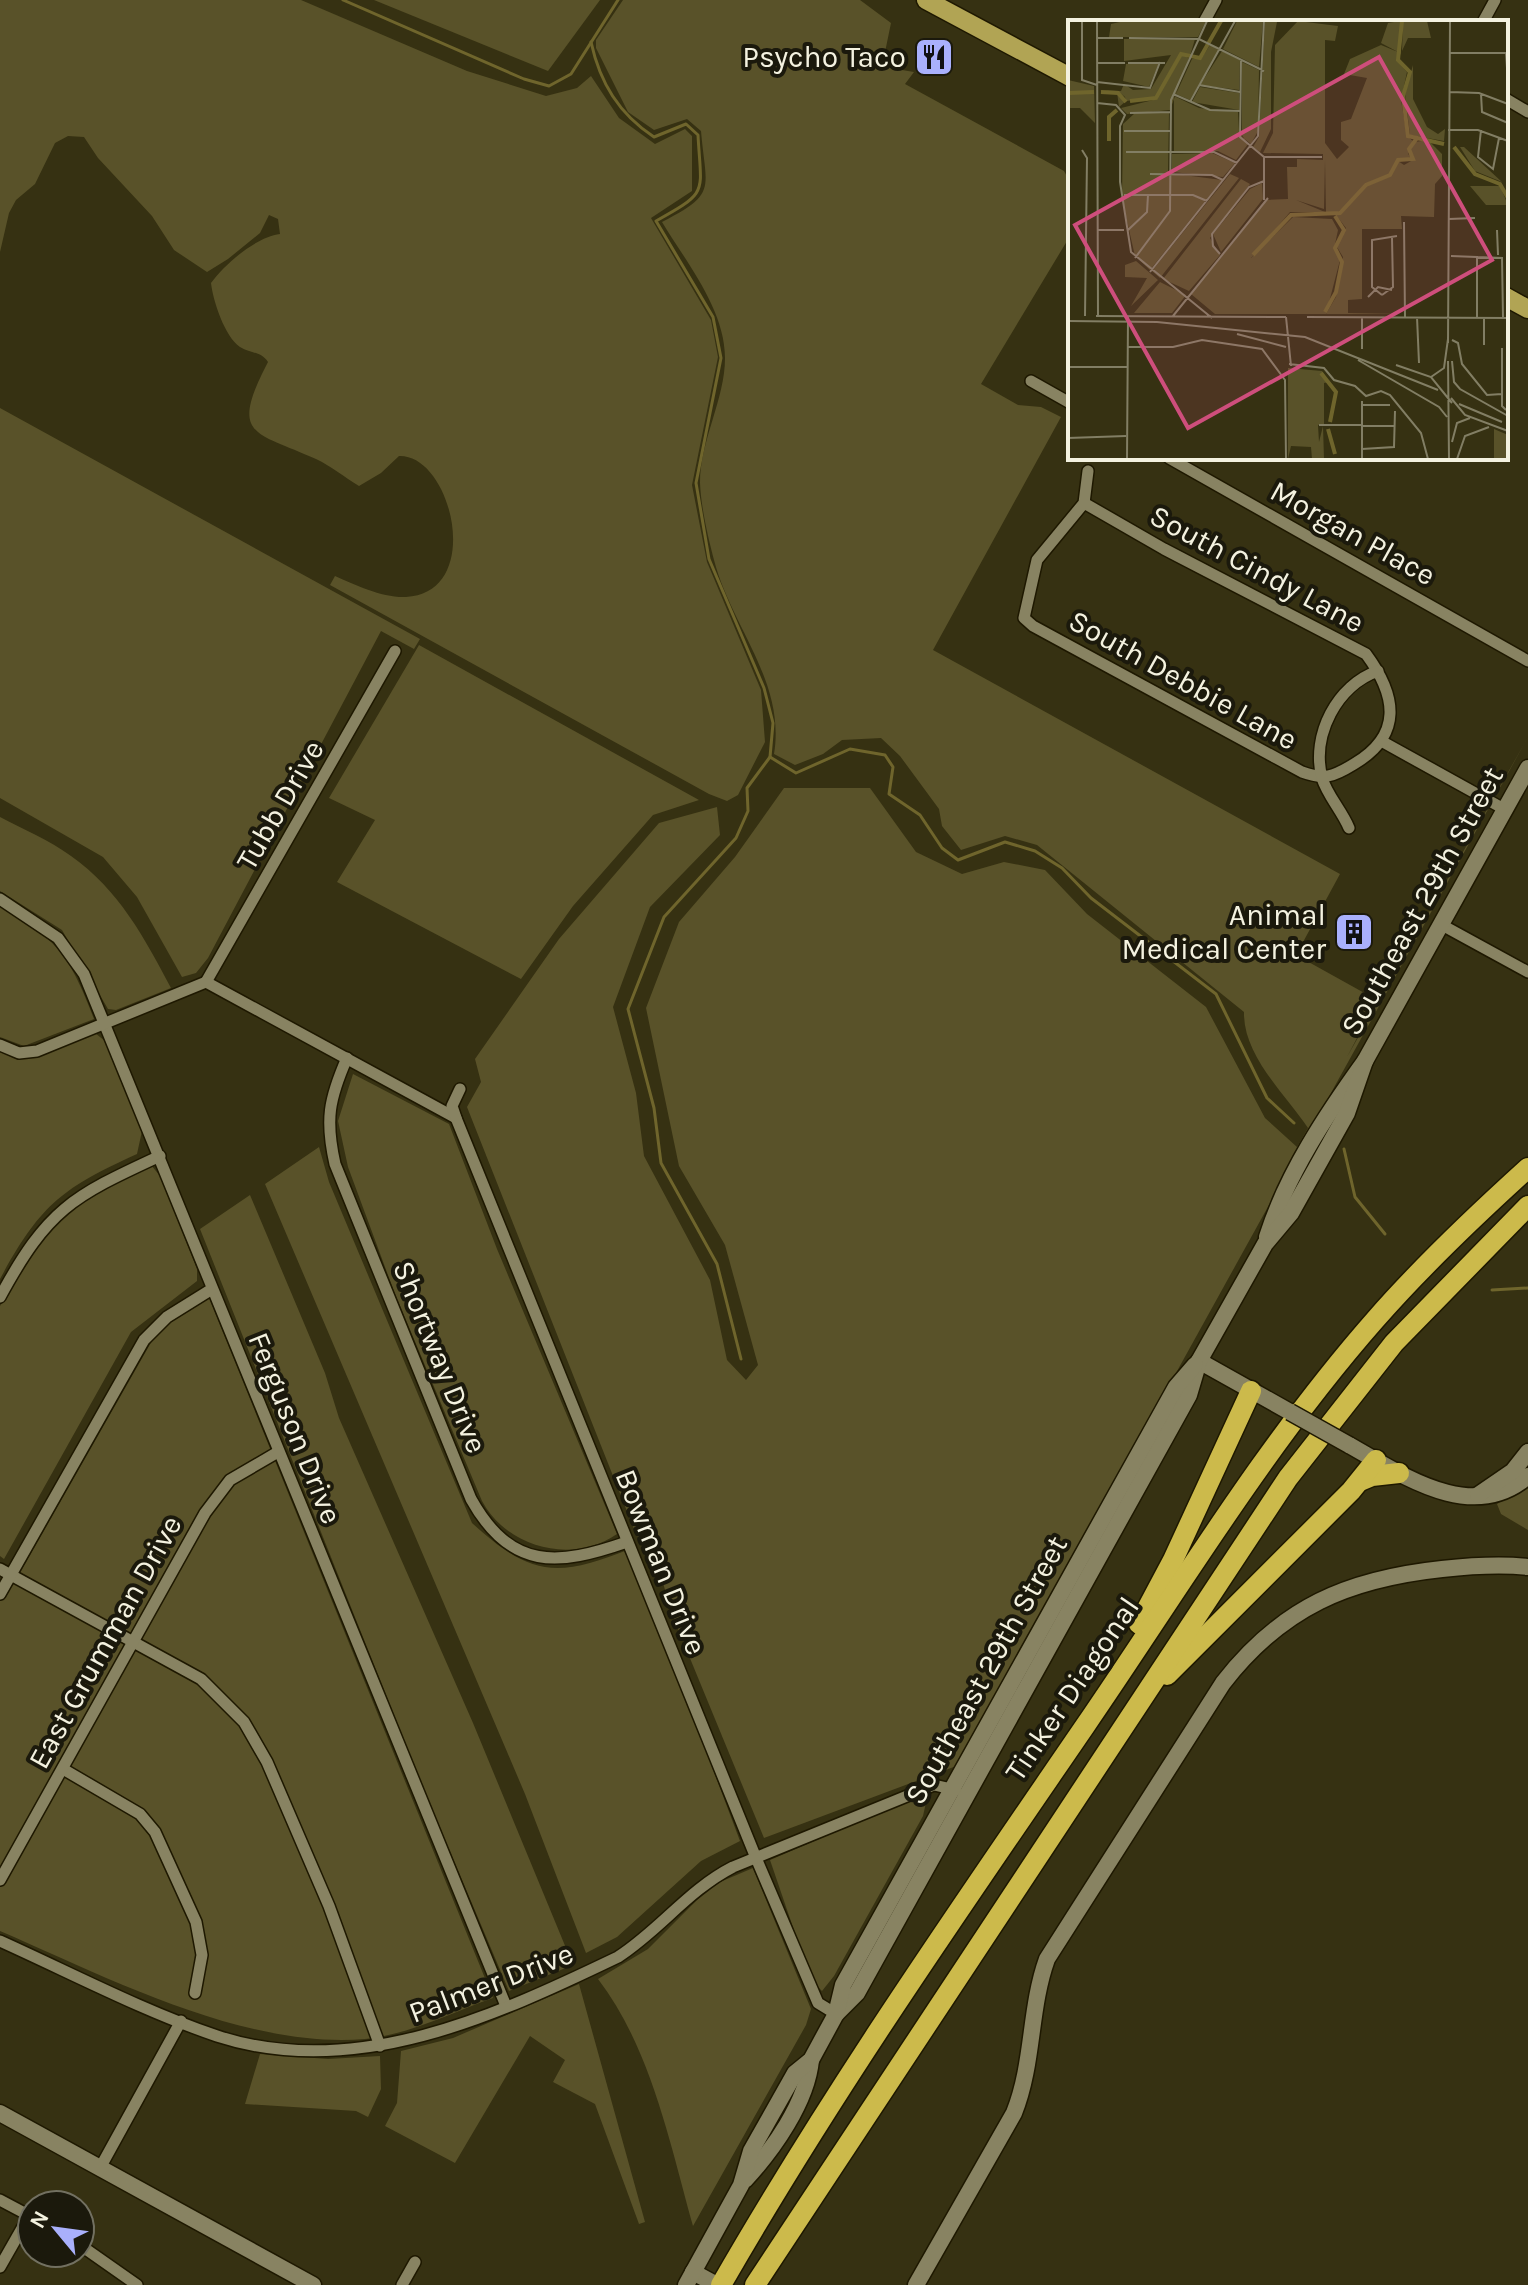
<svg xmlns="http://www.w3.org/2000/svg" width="1528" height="2285" font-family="Karla,sans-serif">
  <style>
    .green { fill: #595229 }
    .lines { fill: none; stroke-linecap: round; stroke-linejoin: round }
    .stream { stroke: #6f652c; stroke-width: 3 }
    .street-casing { stroke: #1e1800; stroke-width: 14 }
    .secondary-casing { stroke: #1e1800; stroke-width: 19 }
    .primary-casing { stroke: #1e1800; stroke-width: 21 }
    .highway-casing { stroke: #1e1800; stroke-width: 23 }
    .street { stroke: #888362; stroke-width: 11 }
    .secondary { stroke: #888362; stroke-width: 16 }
    .primary { stroke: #b1a454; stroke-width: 18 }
    .highway { stroke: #ccba4b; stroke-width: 20 }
    .secondary-bridge-casing { stroke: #1e1800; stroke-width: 19; stroke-linecap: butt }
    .secondary-bridge { stroke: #888362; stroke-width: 16 }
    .labels { text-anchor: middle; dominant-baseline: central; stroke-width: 8; stroke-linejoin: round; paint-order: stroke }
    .poi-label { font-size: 30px; fill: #f4f2e0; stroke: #1b190c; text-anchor: end }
    .street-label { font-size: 30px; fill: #f4f2e0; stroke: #1b190c }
    .inset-river { fill: none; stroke: #6f652c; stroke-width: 4 }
    .inset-road { fill: none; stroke: #827e64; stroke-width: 2 }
    .view { fill: #ce4e7c; fill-opacity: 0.15; stroke: #ce4e7c; stroke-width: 4 }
    .inset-edge { fill: none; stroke: #f4f2e0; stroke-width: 4 }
  </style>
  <rect width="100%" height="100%" fill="#363112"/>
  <g class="green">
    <path d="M0,0H301L467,71L546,96L577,88L591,76L619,118L655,144L685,129L692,136V191L651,218L711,320L718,357L692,485L707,562L761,690L765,742L738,795L727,801L709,794L330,585L335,576C356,585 382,598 406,597C485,593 452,454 399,456L381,473L359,486C344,477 331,466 316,459C254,431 229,437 268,362C261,351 251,354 240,347C225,337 213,301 211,283C226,263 256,237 280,234L278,219L269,215L260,233L228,259L207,272L174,250L152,216L98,158L84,137L68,136L55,143L35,184L16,200L9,213L0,252Z"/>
    <polygon points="374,0 600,0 548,71"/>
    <path d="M623,0H860L891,23L884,57L902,70L914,72L905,84L1064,171L1070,182V236L981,384L1018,405L1041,407L1061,417L933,650L1340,874L1296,955L1377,1000L1347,1057L1528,737L959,1765L764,1838L673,1617L658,1566L636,1534L467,1107L481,1082L475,1059L559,939L659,823L717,807L720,835L650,907L613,1007L636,1093L644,1156L710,1280L727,1360L746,1380L758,1365L725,1245L679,1166L646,1008L679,922L735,857L784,788H870L916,852L962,874L1004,862L1045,870L1087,914L1206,1007L1265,1118L1297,1147L1308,1128C1284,1093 1243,1055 1244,1012L1037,845L1005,836L961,850L942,826L939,809L900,756L881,738L842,740L823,754L795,765L774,754C786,682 731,626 714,560C708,537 701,507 700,483C700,441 725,399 725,358C725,309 686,262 662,222C718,193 706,190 701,131L687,119L654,130L628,112L596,48V40Z"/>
    <polygon points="0,408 420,639 414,649 381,631 208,958 196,973 182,977 137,897 103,857 0,798"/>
    <polygon points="419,645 699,800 653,815 573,906 521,979 337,882 375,820 329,798"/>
    <path d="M0,817C23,829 49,840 71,856C119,890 144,937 171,988L116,1010L108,1009L62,930L0,891Z"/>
    <path d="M0,906C58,939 70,957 94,1019L24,1046L0,1037Z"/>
    <path d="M95,1033L105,1041L142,1131L137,1154C62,1188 40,1205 0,1279V1052C37,1068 59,1040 95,1033Z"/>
    <path d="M353,1074L449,1124L497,1249L617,1534C572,1565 507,1548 482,1501L395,1294L348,1167L338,1121Z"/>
    <path d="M319,1147L329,1182L472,1523C531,1577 557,1578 630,1549L740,1841L701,1861L617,1937L586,1953L525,1794L265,1184Z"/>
    <polygon points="151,1165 160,1176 197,1269 197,1281 131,1332 4,1559 0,1556 0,1306 46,1234 80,1201"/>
    <polygon points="250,1195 325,1373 339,1418 473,1723 573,1965 509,1991 424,1790 200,1229"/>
    <path d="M209,1298L493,1998C453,2012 408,2035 365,2039C244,2049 109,1978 0,1931V1581L21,1571L153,1339L165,1326Z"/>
    <polygon points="1528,1485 1528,1530 1501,1514 1497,1504"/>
    <polygon points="919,1796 927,1798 923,1816 834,1976 822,1991 811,1980 770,1860"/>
    <path d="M753,1868L811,2009L806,2025L693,2226C670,2144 651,2048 598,1979L648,1949L697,1900L720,1882Z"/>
    <polygon points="579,1984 645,2222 639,2224 595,2104 553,2082 565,2060 530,2036 455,2163 385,2126 397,2103 401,2051 453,2038"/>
    <polygon points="260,2054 328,2059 380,2056 381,2089 368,2117 356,2111 245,2104"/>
  </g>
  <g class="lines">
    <g class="stream">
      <polyline points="343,0 524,79 549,86 571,74 618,0"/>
      <path d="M591,42C600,83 619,114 654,137L686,124L698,135C701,194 710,191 656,221L713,317L721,358L696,483L709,559L764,688L773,723L770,757L747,788L748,811L736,838L664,917L628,1009L654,1108L661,1163L717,1264L741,1359"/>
      <polyline points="770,757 796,773 850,749 885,755 893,767 889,794 920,815 942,848 958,860 1005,842 1035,851 1062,868 1091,898 1216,994 1267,1098 1294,1123"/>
      <polyline points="1344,1149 1355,1197 1385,1234"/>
      <polyline points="1492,1290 1528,1288"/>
    </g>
    <defs>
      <g id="street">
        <polyline points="1204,22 1216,0"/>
        <polyline points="1483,22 1495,0"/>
        <polyline points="1506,99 1528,112"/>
        <polyline points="1031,381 1070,403"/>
        <polyline points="1169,458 1528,661"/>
        <path d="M1084,503L1164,549L1366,654C1397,696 1403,735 1354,764C1333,777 1324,780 1302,772L1033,626L1024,618L1037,560L1084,503L1088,471"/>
        <polyline points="1383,742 1504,809"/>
        <path d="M1349,828C1342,811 1327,795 1322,778C1311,735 1337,685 1378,671"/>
        <polyline points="0,899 58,938 84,974 506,2006"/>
        <polyline points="1442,925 1528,972"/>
        <polyline points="206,982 395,651"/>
        <polyline points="0,1045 19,1053 37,1051 206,982 456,1118"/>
        <path d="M347,1058C329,1099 325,1120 335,1164L471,1499C511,1571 558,1566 627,1542"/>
        <polyline points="460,1089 452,1106 456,1118 756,1858 818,2003 836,2014"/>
        <path d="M0,1297C48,1209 71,1197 160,1156"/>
        <polyline points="0,1569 201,1679 244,1722 267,1762 329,1906 380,2046"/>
        <polyline points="0,1594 144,1340 167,1317 212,1289"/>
        <polyline points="63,1769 140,1814 155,1832 196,1922 202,1955 195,1993"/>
        <polyline points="0,1880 205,1513 230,1480 278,1452"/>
        <path d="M0,1941C71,1973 143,2011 217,2036C355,2081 495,2016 618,1957C660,1930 688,1890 733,1867L934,1785L956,1790"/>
        <polyline points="100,2168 181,2021"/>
        <polyline points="0,2200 32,2217"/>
        <polyline points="80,2245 137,2285"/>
        <polyline points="0,2267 29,2216"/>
        <polyline points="402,2285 415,2262"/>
      </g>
      <g id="secondary">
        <path d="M1267,1237C1287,1174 1326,1115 1365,1061L1528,768"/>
        <polyline points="1199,1361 1290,1412"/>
        <path d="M1349,1445C1401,1474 1472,1525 1528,1476"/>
        <polyline points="1478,1495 1513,1471 1528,1452"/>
        <polyline points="836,2014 857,1993 1189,1395 1199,1361 1265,1244 1291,1213 1347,1113 1365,1061"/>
        <polyline points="0,2113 313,2285"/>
        <path d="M745,2180C773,2150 807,2102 811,2060"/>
        <polyline points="693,2272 717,2285"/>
        <polyline points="686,2285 741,2185 751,2151 795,2073 811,2060 836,2014 843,1985 1176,1387 1195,1365"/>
        <path d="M916,2285L1014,2113C1034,2063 1029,2009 1047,1959L1223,1683C1282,1607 1348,1579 1442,1569C1470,1566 1500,1564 1528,1567"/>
      </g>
      <g id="primary">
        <polyline points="926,0 1070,77"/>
        <polyline points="1506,297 1528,309"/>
      </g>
      <g id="highway">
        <polyline points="1360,1481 1372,1476 1399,1473"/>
        <polyline points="1139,1624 1173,1560 1251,1391"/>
        <polyline points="1167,1675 1351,1491 1376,1460"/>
        <path d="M721,2285C832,2092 959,1910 1085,1726C1179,1589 1265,1445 1375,1320C1423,1265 1475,1216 1528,1168"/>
        <polyline points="755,2285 1288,1478 1394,1343 1528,1206"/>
      </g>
    </defs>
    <use href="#street" class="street-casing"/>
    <use href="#secondary" class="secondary-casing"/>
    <use href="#primary" class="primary-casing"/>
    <use href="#highway" class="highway-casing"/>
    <use href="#street" class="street"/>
    <use href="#secondary" class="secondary"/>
    <use href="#primary" class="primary"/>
    <use href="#highway" class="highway"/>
    <defs>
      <polyline id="secondary-bridge" points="1290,1412 1349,1445"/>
    </defs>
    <use href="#secondary-bridge" class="secondary-bridge-casing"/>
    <use href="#secondary-bridge" class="secondary-bridge"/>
  </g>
  <defs>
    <symbol id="restaurant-square" viewBox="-11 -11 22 22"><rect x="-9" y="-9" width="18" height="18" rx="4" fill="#a9b0fc" stroke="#1b190c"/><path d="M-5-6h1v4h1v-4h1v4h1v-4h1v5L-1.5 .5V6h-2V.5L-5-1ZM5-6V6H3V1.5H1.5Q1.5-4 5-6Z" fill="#111"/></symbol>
    <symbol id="building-square" viewBox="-11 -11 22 22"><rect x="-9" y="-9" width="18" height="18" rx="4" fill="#a9b0fc" stroke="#1b190c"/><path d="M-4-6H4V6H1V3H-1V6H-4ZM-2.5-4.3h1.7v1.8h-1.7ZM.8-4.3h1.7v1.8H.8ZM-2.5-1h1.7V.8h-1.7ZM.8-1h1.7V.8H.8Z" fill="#111"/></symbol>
  </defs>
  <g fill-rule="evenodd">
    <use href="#restaurant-square" x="912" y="35" width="44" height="44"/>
    <use href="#building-square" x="1332" y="910" width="44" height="44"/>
  </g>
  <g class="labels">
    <g class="poi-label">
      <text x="906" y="57">Psycho Taco</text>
      <text x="1326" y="915">Animal<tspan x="1326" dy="34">Medical Center</tspan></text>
    </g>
    <g class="street-label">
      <text transform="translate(1353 533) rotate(29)">Morgan Place</text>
      <text transform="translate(1257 569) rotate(28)">South Cindy Lane</text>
      <text transform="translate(1183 680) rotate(29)">South Debbie Lane</text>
      <text transform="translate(280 805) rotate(-60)">Tubb Drive</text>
      <text transform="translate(1422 901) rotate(-61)">Southeast 29th Street</text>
      <text transform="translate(440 1357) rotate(68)">Shortway Drive</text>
      <text transform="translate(295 1428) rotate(68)">Ferguson Drive</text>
      <text transform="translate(661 1562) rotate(68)">Bowman Drive</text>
      <text transform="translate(105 1642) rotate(-61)">East Grumman Drive</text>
      <text transform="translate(986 1670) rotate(-61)">Southeast 29th Street</text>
      <text transform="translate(1072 1689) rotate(-56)">Tinker Diagonal</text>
      <text transform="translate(491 1983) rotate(-21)">Palmer Drive</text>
    </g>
  </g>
  <g transform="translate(1068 20)">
    <rect width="440" height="440" fill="#363112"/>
    <path d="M56,1H138L130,17H41L43,4ZM169,1H195L191,47L155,29ZM197,1L209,2L203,32V109L192,132L185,127L191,117ZM230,1L270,6L267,21L257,20V123L269,139L281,127L273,120V102L283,99L299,58L276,54L282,39L313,25L330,32L313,23L320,3L332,1L333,33L329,41L339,52L333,80L339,116L345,121L340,134L344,137L330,141L336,145L345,140L346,137L342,130L347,122L360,120L374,134V156L367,164L366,197L333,196L334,209H294V279L280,280V293L334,294H147L123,274L198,180L220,179L219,147H229V139L255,140V134L195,133L205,113L207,25ZM257,140L258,192L269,193L280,184L268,195L278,208L269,227L275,237L268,277L258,294L272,240L266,229L270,210L264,199L225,197L183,238L222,192H257L228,180L256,189ZM335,1H359L363,18H340L334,31ZM56,19H127L122,36L111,35L87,78L58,81L57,77L51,72L57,82L51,87L49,72L31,70L53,71L56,64L65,70L83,69L103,35L56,41ZM142,25L151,30L122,80L108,74L124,39H133ZM154,31L172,40L171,70L132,65ZM114,35L121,38L102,90L59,94L53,88L89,79ZM174,42L191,50L190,111L183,124L174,117ZM91,43L81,67L55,61L58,44ZM345,45V79L359,107L370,114L377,109L376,121L342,115L337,74ZM0,60L26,66L27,103L12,88H0ZM132,67L171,73V90L124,82ZM106,76L131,88L170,92L171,111L180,124L168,140L150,131H106ZM67,93H101L100,153L154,160L82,250L67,236L54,179L55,104ZM392,127H396L434,162L407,151ZM144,133L167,143L155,157L104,152V134ZM162,154L171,158L92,258L84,251ZM173,159L182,164L142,218L152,235L121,271L95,259ZM194,163L195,179L153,232L145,214L182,169ZM402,166H432L440,185H418ZM68,241L90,260L63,286L79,258L57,257V245ZM92,262L118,275L104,293H66ZM220,348L254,351L261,362L256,363V404L250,405L251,422L255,406L256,439H244L243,427L223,426L220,439ZM426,409L440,415V439H426Z" fill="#595229" fill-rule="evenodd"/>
    <path class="inset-river" d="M334,1L330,40L342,52L335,76L340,116L376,124M33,72L50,73L58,82M0,73L26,72M62,81L88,78L113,34L132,38L153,1M41,121V97L49,90M386,127L407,154L432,164L440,178M185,235L223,195L272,193L298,165L322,155L330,140L345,139L341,129L349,118M257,292L268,272L274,242L267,228L276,210L267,196M253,353L268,372L262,402M260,409L267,434"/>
    <path class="inset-road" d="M14,1V60L29,65M29,1L30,296M29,18H55M61,18L131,19L196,51M382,33H440M438,33L440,63M173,39L172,117L196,137V180M29,43H57M60,43H97M29,62L82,68L92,42M131,65L172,72M382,72L411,73L440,84M105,74L142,90L172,91M413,74L414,92L440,103M122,82L167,1M29,83L48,85L57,95L52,106V162L63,232L144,298M62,93L103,92M380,110H410L440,121M413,110L410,137L425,149L431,118M56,111H103M14,130L19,138L17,296M58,132H146L169,143M196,137H254M82,154L144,155L155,160M56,175H125L139,181M381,199L407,198M336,202L337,297M30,210H56M60,210L79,192L80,175M429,210L430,235M152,234L145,226L144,214L181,167L196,161M383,236L434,238L435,297M409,236V297M67,238L102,191L103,80L139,1M82,252L190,116L196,1M314,275L304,267V220L329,216M314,275L325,267L324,218M300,277L310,267L324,270M28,296L218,297M105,296L200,178M218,297L223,346M239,297L440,298M349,297L351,343M416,297V325M0,301L89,302L237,317L370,370M169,314L218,327M384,320L390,323L394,344L419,375L434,374M380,323L382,1M60,327H105L134,320L194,329L217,360L218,439M434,328V386L438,390M294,329V297M290,340L371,387L379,397M380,341L381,439M384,341L386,362L392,369L440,396M221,344L256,348L266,360L287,366L298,376L313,371L322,375L353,413L360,439M328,345L363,357L384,383M0,347H59M363,357L376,348L380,319M383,378L397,395L440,411M294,381V439M391,384L434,402M294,385H322M251,405H294M294,406H327M0,418L58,416M384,422L389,403L402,398M294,429L326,427L327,391M59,439L60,297M389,439L397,416L421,407"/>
    <path class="view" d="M311,37L424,240L120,408L7,205Z"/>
    <rect width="440" height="440" class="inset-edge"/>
  </g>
  <g transform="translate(56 2229) rotate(299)"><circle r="38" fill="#1b190c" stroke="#727061" stroke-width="2"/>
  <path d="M0-6L14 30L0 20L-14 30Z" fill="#a9b0fc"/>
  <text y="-12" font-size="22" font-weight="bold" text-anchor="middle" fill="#f4f2e0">N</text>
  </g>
</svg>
